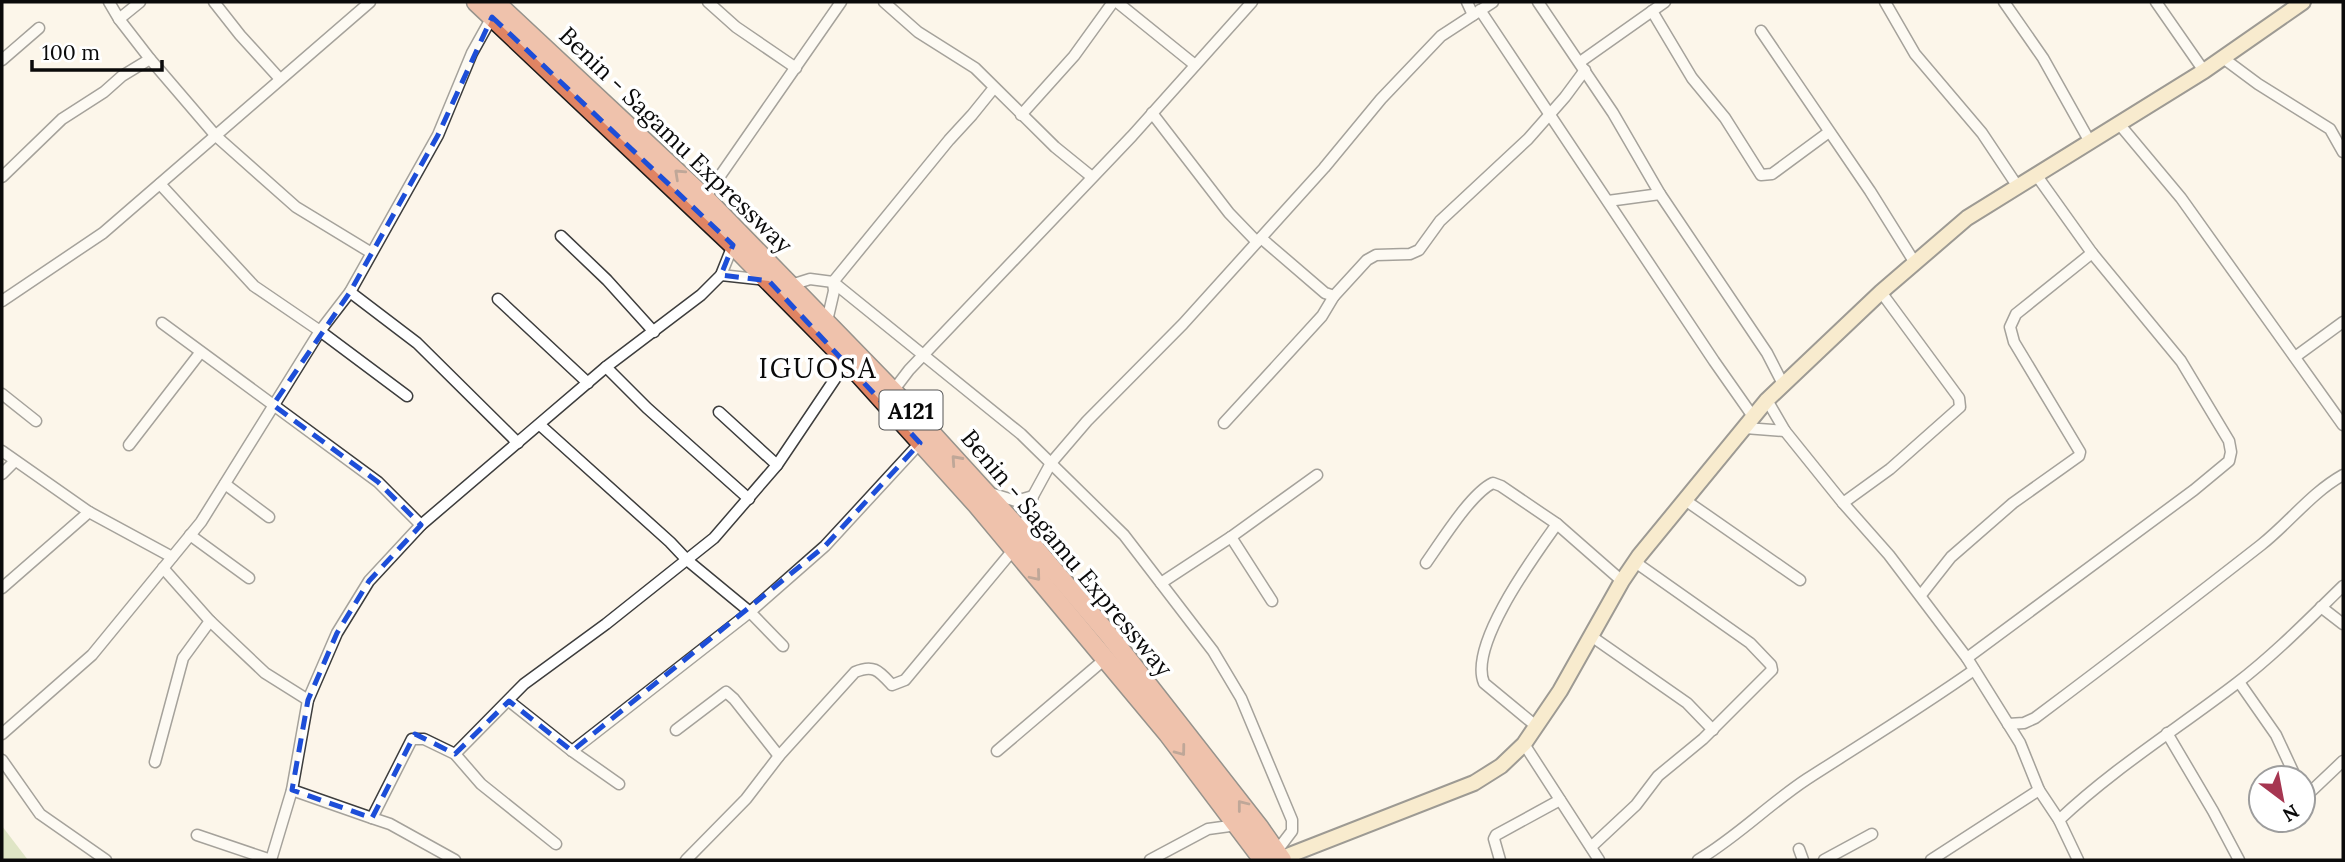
<svg xmlns="http://www.w3.org/2000/svg" width="2345" height="862" font-family="Lora,serif">
  <style>
    .forest { fill: #bdd09a }
    .lines { fill: none; stroke-linecap: round; stroke-linejoin: round }
    .street-casing { stroke: #3d3d3d; stroke-width: 13 }
    .secondary-casing { stroke: #2c2c2c; stroke-width: 18 }
    .highway-casing { stroke: #1b1b1b; stroke-width: 21 }
    .street { stroke: #fff; stroke-width: 10 }
    .secondary { stroke: #f4dead; stroke-width: 14 }
    .highway { stroke: #e08463; stroke-width: 18 }
    .oneway { stroke: #754736 }
    .marked { fill: none; stroke: #1d4ed8; stroke-width: 5; stroke-dasharray: 14 9; stroke-linejoin: round }
    .labels { text-anchor: middle; dominant-baseline: central; stroke-width: 7; stroke-linejoin: round; paint-order: stroke }
    .shield { fill: #fff; stroke: #545454; stroke-width: 2 }
    .shield-label { font-size: 23px; font-weight: bold; fill: #0a0a0a }
    .street-label { font-size: 24px; fill: #0a0a0a; stroke: #fff }
    .quarter-label { font-size: 28px; letter-spacing: 2px; fill: #0a0a0a; stroke: #fff }
  </style>
  <rect width="100%" height="100%" fill="#fcf5ea"/>
  <polygon class="forest" points="2,826 28,860 2,860"/>
  <g class="lines">
    <defs>
      <g id="street">
        <polyline points="109,2 119,19 150,59 216,136 296,207 370,252"/>
        <polyline points="214,2 240,35 280,79"/>
        <polyline points="708,2 736,27 796,68"/>
        <polyline points="884,2 918,32 975,68 1055,147 1092,177"/>
        <polyline points="1117,2 1195,65"/>
        <polyline points="1467,2 1473,15"/>
        <polyline points="1538,2 1613,113 1660,194 1767,353 1784,386"/>
        <polyline points="1885,2 1915,54 1982,133 2018,187"/>
        <polyline points="2004,2 2043,58 2090,142"/>
        <polyline points="2156,2 2204,71"/>
        <polyline points="1480,10 1714,361 1754,418"/>
        <polyline points="1652,11 1692,78 1725,118 1761,175 1772,174 1829,132"/>
        <polyline points="119,19 140,2"/>
        <polyline points="1761,31 1870,191 1915,263"/>
        <polyline points="2223,58 2258,84 2330,129 2343,152"/>
        <polyline points="2,60 39,28"/>
        <polyline points="1580,62 1665,2"/>
        <polyline points="1152,113 1229,213 1257,242"/>
        <polyline points="1021,115 1074,56 1113,2"/>
        <polyline points="2120,125 2181,198 2343,425"/>
        <polyline points="2,177 62,119 104,92 122,76 150,59"/>
        <polyline points="160,184 254,286 320,331 407,396"/>
        <polyline points="704,199 841,2"/>
        <polyline points="1608,201 1660,194"/>
        <polyline points="561,236 607,280 654,332"/>
        <polyline points="1261,238 1325,293 1334,296 1367,260 1376,255 1410,254 1419,250 1440,221 1528,139 1565,97 1585,70"/>
        <polyline points="721,275 766,280"/>
        <polyline points="791,285 810,279 833,282 1021,434 1124,535 1213,651 1241,698 1292,820 1292,831 1276,852"/>
        <polyline points="350,292 417,343 518,443"/>
        <polyline points="498,299 588,383"/>
        <polyline points="2,301 103,233 370,2"/>
        <polyline points="827,321 834,291 833,282 949,140 972,115 993,89"/>
        <polyline points="162,323 378,482 421,525"/>
        <polyline points="2295,357 2343,322"/>
        <polyline points="606,367 647,408 749,499"/>
        <polyline points="893,391 909,370 1132,136 1252,2"/>
        <polyline points="2,394 36,421"/>
        <polyline points="1767,400 1785,431 1843,503 1889,555 1967,658 2020,743 2039,790 2059,820 2078,860"/>
        <polyline points="719,412 777,465"/>
        <polyline points="1224,423 1322,316 1334,296"/>
        <polyline points="540,425 670,542 687,560 750,612 572,751"/>
        <polyline points="1745,428 1785,431"/>
        <polyline points="129,445 200,353"/>
        <polyline points="2,451 89,512 172,557"/>
        <polyline points="2,474 15,461"/>
        <polyline points="225,484 269,517"/>
        <polyline points="990,493 1016,501 1033,496"/>
        <polyline points="1685,500 1800,580"/>
        <polyline points="1843,503 1890,469 1960,407 1959,398 1881,292"/>
        <polyline points="1022,533 1033,496 1051,463 1087,421 1183,324 1324,168 1381,99 1441,36 1493,2"/>
        <polyline points="190,535 249,578"/>
        <polyline points="1231,537 1272,601"/>
        <path d="M1426,563C1441,542 1471,493 1493,483L1501,486L1557,524L1622,581"/>
        <polyline points="163,568 210,621 265,673 308,700"/>
        <polyline points="1161,583 1231,537 1317,475"/>
        <polyline points="2,588 89,512"/>
        <polyline points="1921,595 1951,557 2013,503 2079,456 2080,452 2014,342 2010,327 2016,314 2092,253"/>
        <polyline points="2321,607 2343,624"/>
        <polyline points="1591,636 1687,703 1713,730"/>
        <polyline points="783,646 750,612 825,546 920,443"/>
        <polyline points="1967,658 2194,490 2229,461 2231,452 2229,441 2181,361 2092,253 2037,176"/>
        <polyline points="2239,682 2276,735 2296,778"/>
        <polyline points="509,701 572,751 619,784"/>
        <path d="M2008,724L2024,723L2035,718C2111,661 2187,603 2261,545C2290,522 2311,493 2343,475"/>
        <path d="M1536,726L1484,683C1468,645 1535,555 1557,524"/>
        <polyline points="676,730 726,692 734,699 779,756"/>
        <polyline points="2167,733 2213,811 2239,860"/>
        <polyline points="2,734 92,655 201,522 320,331 350,292 438,135 472,53 492,17"/>
        <polyline points="1524,744 1599,860"/>
        <polyline points="997,751 1105,659"/>
        <polyline points="455,754 524,684 606,624 714,538 777,465 847,361"/>
        <polyline points="2,760 40,814 106,860"/>
        <polyline points="155,762 183,658 210,621"/>
        <polyline points="292,790 372,818"/>
        <polyline points="2305,797 2343,761"/>
        <path d="M2059,820C2114,768 2177,729 2237,683C2275,654 2309,619 2343,586"/>
        <polyline points="197,835 271,860"/>
        <polyline points="1591,847 1636,805 1658,776 1703,739 1772,670 1771,665 1750,643 1635,562"/>
        <polyline points="1799,849 1803,860"/>
        <polyline points="271,860 292,790 308,700 337,633 369,581 421,525 606,367 701,295 721,275 733,245"/>
        <polyline points="455,860 390,824 372,818 412,739 424,739 455,754 481,784 556,844"/>
        <path d="M686,860L746,799L779,756L855,672C874,664 879,671 892,685L905,680L1014,549"/>
        <polyline points="1150,860 1208,829 1237,825"/>
        <polyline points="1500,860 1494,839 1496,835 1560,800"/>
        <path d="M1698,860C1737,837 1769,804 1807,779C1863,743 1920,708 1974,670"/>
        <polyline points="1824,860 1872,834"/>
        <polyline points="1931,860 2039,790"/>
      </g>
      <polyline id="secondary" points="1277,860 1474,783 1501,766 1524,744 1560,691 1622,581 1639,556 1767,400 1881,292 1967,218 2204,71 2303,2"/>
      <g id="highway">
        <polyline points="476,2 733,245 847,361 977,505 1168,734 1263,860"/>
        <polyline points="495,2 706,199 893,391 1017,527 1109,635 1259,827 1282,860"/>
      </g>
    </defs>
    <use href="#street" class="street-casing"/>
    <use href="#secondary" class="secondary-casing"/>
    <use href="#highway" class="highway-casing"/>
    <use href="#street" class="street"/>
    <use href="#secondary" class="secondary"/>
    <use href="#highway" class="highway"/>
  </g>
  <defs><path id="oneway-chevron" d="M-2-3.5L2.5 0L-2 3.5" fill="none" stroke-width="1.6" stroke-linecap="round" stroke-linejoin="round" transform="scale(1.75)"/></defs>
  <g class="oneway">
    <use href="#oneway-chevron" transform="translate(679 174) rotate(-137)"/>
    <use href="#oneway-chevron" transform="translate(956 460) rotate(-132)"/>
    <use href="#oneway-chevron" transform="translate(1036 576) rotate(50)"/>
    <use href="#oneway-chevron" transform="translate(1181 751) rotate(53)"/>
    <use href="#oneway-chevron" transform="translate(1242 805) rotate(-128)"/>
  </g>
  <path d="M0 0H2345V862H0ZM492,17L733,245L721,275L769,281L920,443L825,546L572,751L509,701L455,754L415,734L372,818L292,790L308,700L337,633L369,581L421,525L378,482L273,405L350,292L438,135Z" fill="#fcf5ea" fill-opacity=".55" fill-rule="evenodd"/>
  <path class="marked" d="M492,17L733,245L721,275L769,281L920,443L825,546L572,751L509,701L455,754L415,734L372,818L292,790L308,700L337,633L369,581L421,525L378,482L273,405L350,292L438,135Z"/>
  <g class="labels">
    <rect class="shield" x="879.5" y="390.5" width="63" height="39" rx="5"/>
    <g class="shield-label">
      <text x="911" y="410">A121</text>
    </g>
    <g class="street-label">
      <text transform="translate(676 140) rotate(44)">Benin - Sagamu Expressway</text>
      <text transform="translate(1067 553) rotate(50)">Benin - Sagamu Expressway</text>
    </g>
    <g class="quarter-label">
      <text x="818" y="368">IGUOSA</text>
    </g>
  </g>
  <rect width="2345" height="862" fill="none" stroke="#0a0a0a" stroke-width="7"/>
  <g transform="translate(2282 799) rotate(148)"><circle r="33" fill="#ffffff" stroke="#9d9d9d" stroke-width="2"/>
  <path d="M0-5L12 26L0 18L-12 26Z" fill="#a63651"/>
  <text y="-10" font-size="19" font-weight="bold" text-anchor="middle" fill="#0a0a0a">N</text>
  </g>
  <path d="M32 60v10h130v-10" fill="none" stroke="#0a0a0a" stroke-width="3.5"/>
  <text x="42" y="60" font-size="21" fill="#0a0a0a" stroke="#ffffff" stroke-width="5" paint-order="stroke">100 m</text>
</svg>
